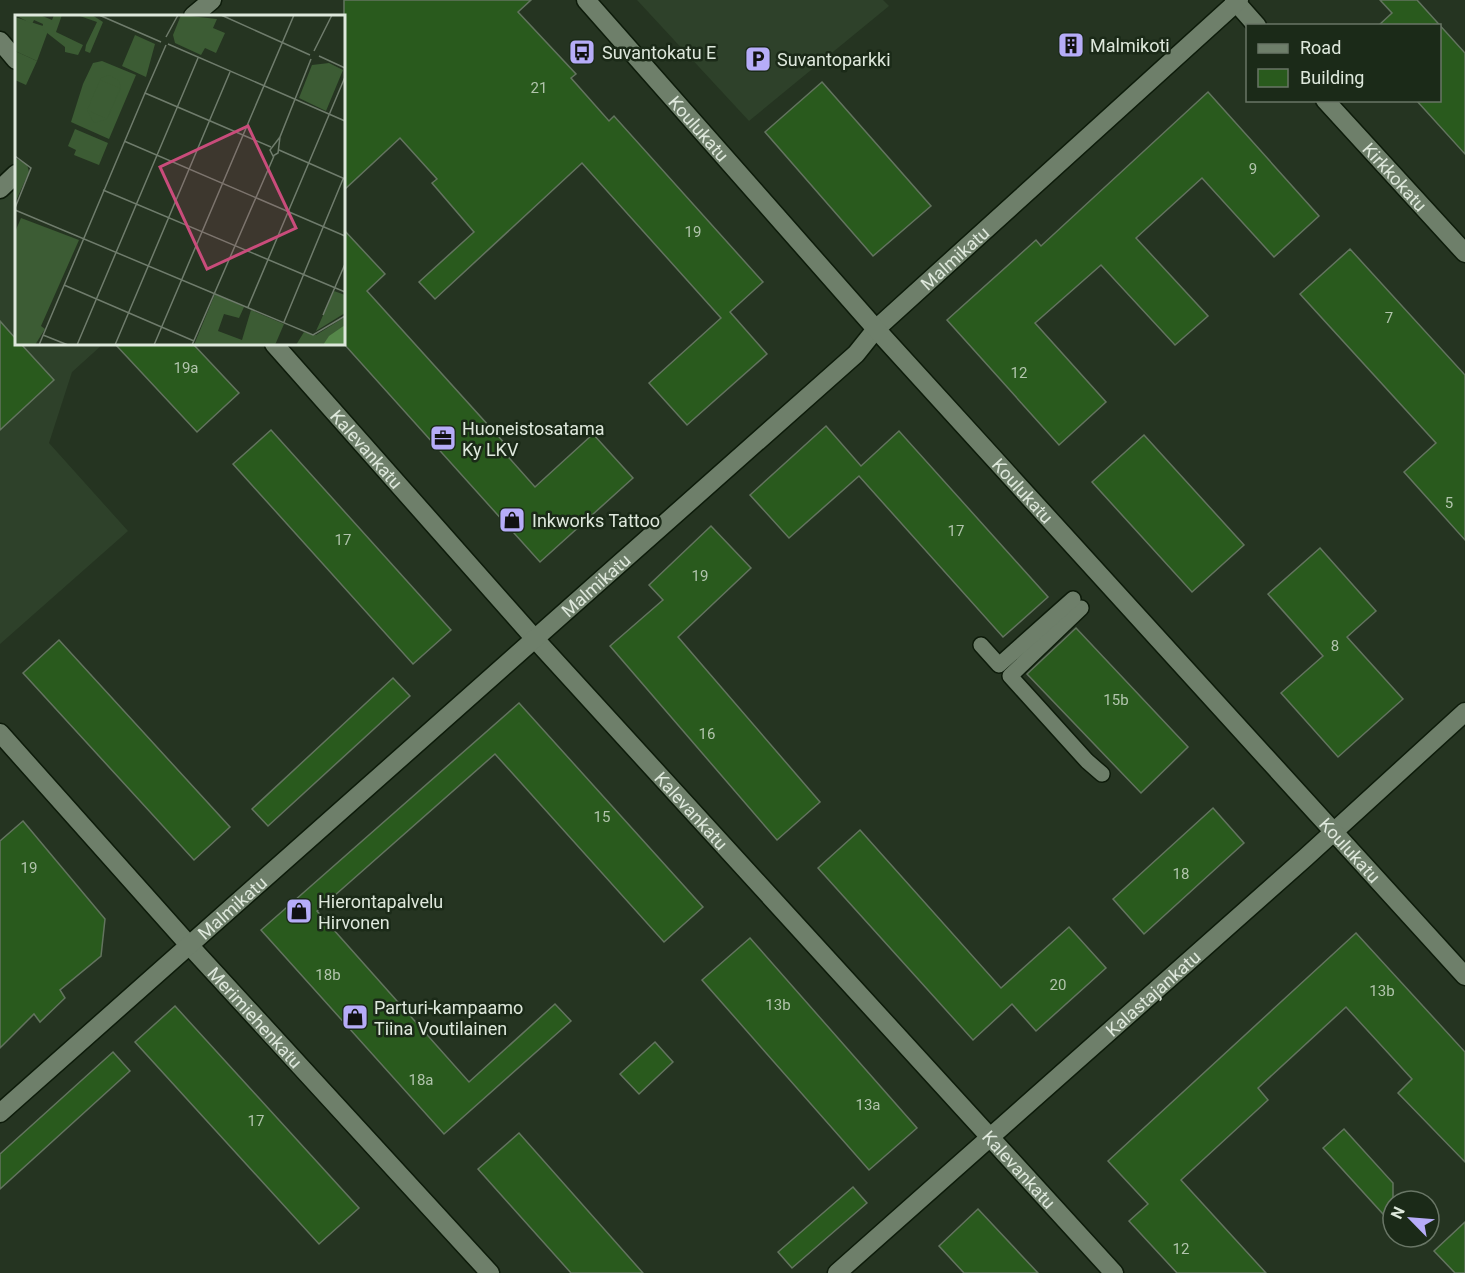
<svg xmlns="http://www.w3.org/2000/svg" width="1465" height="1273" font-family="Roboto,sans-serif">
  <style>
    .built { fill: #2e412a }
    .building { fill: #295a1d; stroke: #63745f; stroke-width: 1.5 }
    .lines { fill: none; stroke-linecap: round; stroke-linejoin: round }
    .service-casing { stroke: #0d1b0a; stroke-width: 18 }
    .minor-casing { stroke: #0d1b0a; stroke-width: 21 }
    .tertiary-casing { stroke: #0d1b0a; stroke-width: 21 }
    .secondary-casing { stroke: #0d1b0a; stroke-width: 21 }
    .service { stroke: #6e7f6a; stroke-width: 15 }
    .minor { stroke: #6e7f6a; stroke-width: 18 }
    .tertiary { stroke: #6e7f6a; stroke-width: 18 }
    .secondary { stroke: #6e7f6a; stroke-width: 18 }
    .labels { text-anchor: middle; dominant-baseline: central; stroke-width: 5; stroke-linejoin: round; paint-order: stroke }
    .number-label { font-size: 15px; fill: #b1c4ac }
    .poi-label { font-size: 18px; fill: #dee8dc; stroke: #1b2a18; text-anchor: start }
    .street-label { font-size: 18px; fill: #dee8dc; stroke: #1b2a18 }
    .inset-road { fill: none; stroke: #6f7c6c; stroke-width: 1.5 }
    .view { fill: #c94c7b; fill-opacity: 0.15; stroke: #c94c7b; stroke-width: 3 }
    .inset-edge { fill: none; stroke: #dee8dc; stroke-width: 3 }
  </style>
  <rect width="100%" height="100%" fill="#253421"/>
  <g class="built">
    <polygon points="637,0 883,0 889,6 749,121"/>
    <polygon points="16,184 16,344 103,344 72,372 49,443 128,531 0,644 0,198"/>
  </g>
  <g class="building">
    <polygon points="344,0 531,0 518,12 576,74 571,78 609,121 614,116 763,282 730,312 767,354 687,425 649,383 721,318 582,163 435,299 419,282 474,232 432,183 437,179 400,138 344,190"/>
    <polygon points="1380,0 1417,0 1465,53 1465,154 1416,100 1440,100 1440,26 1378,26 1392,13"/>
    <polygon points="822,82 931,206 873,256 765,132"/>
    <polygon points="1208,92 1319,216 1274,257 1202,178 1136,238 1208,316 1175,345 1101,265 1035,323 1106,402 1059,445 947,320 1036,240 1041,246"/>
    <polygon points="344,230 385,274 367,291 507,446 502,450 535,487 593,434 633,478 540,562 344,344"/>
    <polygon points="1350,249 1465,375 1465,540 1404,472 1436,443 1300,294"/>
    <polygon points="0,321 16,339 16,344 21,344 54,380 0,430"/>
    <polygon points="115,344 193,344 239,393 197,432"/>
    <polygon points="826,426 861,466 899,431 1048,597 1003,637 859,476 789,538 750,495"/>
    <polygon points="271,430 451,630 413,664 233,464"/>
    <polygon points="1144,435 1244,545 1192,592 1092,482"/>
    <polygon points="711,526 751,568 678,637 820,802 777,840 610,646 663,600 649,585"/>
    <polygon points="1320,548 1376,611 1347,637 1403,699 1338,757 1281,693 1323,656 1268,594"/>
    <polygon points="1076,628 1188,747 1141,793 1027,674"/>
    <polygon points="59,640 230,827 194,860 23,673"/>
    <polygon points="393,678 410,696 268,826 252,809"/>
    <polygon points="519,703 703,907 664,942 495,754 317,911 469,1082 555,1004 571,1021 444,1134 261,930"/>
    <polygon points="1213,808 1244,843 1144,934 1113,899"/>
    <polygon points="23,821 105,919 101,956 60,990 65,998 40,1022 34,1014 0,1048 0,841"/>
    <polygon points="860,830 1001,988 1069,927 1106,968 1036,1031 1012,1004 973,1040 818,868"/>
    <polygon points="1356,933 1465,1052 1465,1162 1398,1093 1412,1079 1346,1007 1258,1088 1268,1100 1181,1180 1266,1273 1177,1273 1129,1221 1148,1204 1108,1161"/>
    <polygon points="750,938 917,1128 869,1170 702,980"/>
    <polygon points="175,1006 359,1208 319,1244 135,1042"/>
    <polygon points="655,1042 673,1062 639,1094 620,1074"/>
    <polygon points="113,1052 130,1071 0,1189 0,1154"/>
    <polygon points="1344,1129 1393,1183 1393,1225 1323,1148"/>
    <polygon points="519,1133 643,1273 571,1273 478,1169"/>
    <polygon points="853,1187 867,1203 792,1268 778,1252"/>
    <polygon points="978,1209 1038,1273 964,1273 939,1246"/>
    <polygon points="1465,1222 1465,1273 1455,1273 1434,1251"/>
  </g>
  <g class="lines">
    <defs>
      <g id="service">
        <polyline points="1081,608 1010,676 1087,761 1102,774"/>
        <polyline points="981,645 999,665 1073,599"/>
      </g>
      <g id="minor">
        <polyline points="1234,0 1257,26"/>
        <polyline points="0,41 16,60"/>
        <path id="s1" d="M1325,100L1465,253"/>
        <path id="s2" d="M274,344L535,639L1114,1273"/>
        <path id="s3" d="M0,733L189,945L490,1273"/>
        <path id="s4" d="M0,1113L856,354L876,329L1239,0"/>
        <path id="s5" d="M837,1273L1305,858L1465,712"/>
      </g>
      <g id="tertiary">
        <path id="s6" d="M586,0L876,329L1465,976"/>
      </g>
      <g id="secondary">
        <polyline points="193,16 212,0"/>
        <polyline points="0,189 16,174"/>
      </g>
    </defs>
    <use href="#service" class="service-casing"/>
    <use href="#minor" class="minor-casing"/>
    <use href="#tertiary" class="tertiary-casing"/>
    <use href="#secondary" class="secondary-casing"/>
    <use href="#service" class="service"/>
    <use href="#minor" class="minor"/>
    <use href="#tertiary" class="tertiary"/>
    <use href="#secondary" class="secondary"/>
  </g>
  <defs>
    <symbol id="building-square" viewBox="-11 -11 22 22"><rect x="-9" y="-9" width="18" height="18" rx="4" fill="#b6acf8" stroke="#1b2a18"/><path d="M-4-6H4V6H1V3H-1V6H-4ZM-2.5-4.3h1.7v1.8h-1.7ZM.8-4.3h1.7v1.8H.8ZM-2.5-1h1.7V.8h-1.7ZM.8-1h1.7V.8H.8Z" fill="#111"/></symbol>
    <symbol id="bus-square" viewBox="-11 -11 22 22"><rect x="-9" y="-9" width="18" height="18" rx="4" fill="#b6acf8" stroke="#1b2a18"/><path d="M-5-6H5V4H4V6H2V4H-2V6H-4V4H-5ZM-3.5-4V0h7V-4ZM-3.5 1.2v1.5H-2V1.2ZM2 1.2v1.5H3.5V1.2Z" fill="#111"/></symbol>
    <symbol id="parking-square" viewBox="-11 -11 22 22"><rect x="-9" y="-9" width="18" height="18" rx="4" fill="#b6acf8" stroke="#1b2a18"/><path d="M-3.5-5.5H1a3.5 3.5 0 0 1 0 7H-1V5.5H-3.5ZM-1-3.4V-.6H.8a1.4 1.4 0 0 0 0-2.8Z" fill="#111"/></symbol>
    <symbol id="office-square" viewBox="-11 -11 22 22"><rect x="-9" y="-9" width="18" height="18" rx="4" fill="#b6acf8" stroke="#1b2a18"/><path d="M-6-3h4V-5.5h4V-3h4V5H-6ZM-1-4.5V-3h2v-1.5ZM-6 0V1H6V0Z" fill="#111"/></symbol>
    <symbol id="shop-square" viewBox="-11 -11 22 22"><rect x="-9" y="-9" width="18" height="18" rx="4" fill="#b6acf8" stroke="#1b2a18"/><path d="M-5-2.5h2.3a2.7 3.5 0 0 1 5.4 0H5L5.5 6h-11ZM-1.5-2.5h3a1.5 2.3 0 0 0-3 0Z" fill="#111"/></symbol>
  </defs>
  <g fill-rule="evenodd">
    <use href="#building-square" x="1056" y="30" width="30" height="30"/>
    <use href="#bus-square" x="567" y="37" width="30" height="30"/>
    <use href="#parking-square" x="743" y="44" width="30" height="30"/>
    <use href="#office-square" x="428" y="423" width="30" height="30"/>
    <use href="#shop-square" x="497" y="505" width="30" height="30"/>
    <use href="#shop-square" x="284" y="896" width="30" height="30"/>
    <use href="#shop-square" x="340" y="1002" width="30" height="30"/>
  </g>
  <g class="labels">
    <g class="number-label">
      <text x="539" y="88">21</text>
      <text x="1253" y="169">9</text>
      <text x="693" y="232">19</text>
      <text x="1389" y="318">7</text>
      <text x="186" y="368">19a</text>
      <text x="1019" y="373">12</text>
      <text x="1449" y="503">5</text>
      <text x="956" y="531">17</text>
      <text x="343" y="540">17</text>
      <text x="700" y="576">19</text>
      <text x="1335" y="646">8</text>
      <text x="1116" y="700">15b</text>
      <text x="707" y="734">16</text>
      <text x="602" y="817">15</text>
      <text x="29" y="868">19</text>
      <text x="1181" y="874">18</text>
      <text x="328" y="975">18b</text>
      <text x="1058" y="985">20</text>
      <text x="1382" y="991">13b</text>
      <text x="778" y="1005">13b</text>
      <text x="421" y="1080">18a</text>
      <text x="868" y="1105">13a</text>
      <text x="256" y="1121">17</text>
      <text x="1181" y="1249">12</text>
    </g>
    <g class="poi-label">
      <text x="1090" y="45">Malmikoti</text>
      <text x="602" y="52">Suvantokatu E</text>
      <text x="777" y="59">Suvantoparkki</text>
      <text x="462" y="428">Huoneistosatama<tspan x="462" dy="21">Ky LKV</tspan></text>
      <text x="532" y="520">Inkworks Tattoo</text>
      <text x="318" y="901">Hierontapalvelu<tspan x="318" dy="21">Hirvonen</tspan></text>
      <text x="374" y="1007">Parturi-kampaamo<tspan x="374" dy="21">Tiina Voutilainen</tspan></text>
    </g>
    <g class="street-label">
      <text stroke="none"><textPath href="#s6" startOffset="171">Koulukatu</textPath></text>
      <text stroke="none"><textPath href="#s1" startOffset="104">Kirkkokatu</textPath></text>
      <text stroke="none"><textPath href="#s4" startOffset="1282">Malmikatu</textPath></text>
      <text stroke="none"><textPath href="#s2" startOffset="140">Kalevankatu</textPath></text>
      <text stroke="none"><textPath href="#s6" startOffset="657">Koulukatu</textPath></text>
      <text stroke="none"><textPath href="#s4" startOffset="796">Malmikatu</textPath></text>
      <text stroke="none"><textPath href="#s2" startOffset="626">Kalevankatu</textPath></text>
      <text stroke="none"><textPath href="#s6" startOffset="1143">Koulukatu</textPath></text>
      <text stroke="none"><textPath href="#s4" startOffset="310">Malmikatu</textPath></text>
      <text stroke="none"><textPath href="#s5" startOffset="422">Kalastajankatu</textPath></text>
      <text stroke="none"><textPath href="#s3" startOffset="382">Merimiehenkatu</textPath></text>
      <text stroke="none"><textPath href="#s2" startOffset="1112">Kalevankatu</textPath></text>
    </g>
  </g>
  <g transform="translate(15 15)">
    <rect width="330" height="330" fill="#253421"/>
    <path d="M0,2L28,11L33,16L22,46L0,36ZM87,46L121,60L94,124L56,107L68,69L78,48ZM60,114L93,128L84,150L59,140L61,135L53,131Z" fill="#3c5c34"/>
    <path d="M0,0H25L37,5L39,0H47L41,17L68,30L63,40L50,37V32L27,14L28,9L19,5L17,9ZM62,0H77L88,7L75,38L70,36L71,30L82,7ZM166,0L202,4L198,13L210,18L201,38L190,33L186,40L160,28L158,20ZM120,20L140,29L131,62L107,51ZM0,36L22,46L11,70L0,65ZM314,48L328,55L311,96L284,83L297,50ZM94,60L104,66L106,73L92,104L79,108L72,95L86,63ZM85,65L105,73L92,104L72,95ZM0,143L12,149L14,157L0,188ZM6,203L64,225L26,311L30,314L20,330H0V217ZM319,276L330,280V298L301,316ZM200,279L229,292L224,303L209,299L203,316L227,325L236,295L269,309L260,330H179ZM330,302V310L308,330H281L289,317L301,320Z" fill="#3c5c34" fill-rule="evenodd"/>
    <path d="M330,310V330H308L314,321Z" fill="#558749"/>
    <path class="inset-road" d="M84,0L146,27M206,0L295,40M151,22L163,0M153,29L330,106M151,30L130,78L256,132M299,36L317,0M304,41L330,53M265,122L255,135L258,141L263,138L265,122L296,44M109,126L330,221M264,135L330,164M0,141L16,153L0,193M88,175L330,277M0,195L298,320L330,301M49,270L179,326M233,292L330,62M308,300L330,249M269,307L328,164M28,320L53,330M24,330L130,78M62,330L183,43M100,330L215,57M139,330L279,0M177,330L259,141"/>
    <path class="view" d="M233,111L281,213L192,254L145,152Z"/>
    <rect width="330" height="330" class="inset-edge"/>
  </g>
  <rect x="1246" y="24" width="195" height="78" fill="#1b2a18" stroke="#697666" stroke-width="1.5"/>
  <rect x="1258" y="44" width="30" height="9" fill="#6e7f6a" stroke="#697666" stroke-width="1.5"/>
  <text x="1300" y="54" font-size="18" fill="#dee8dc">Road</text>
  <rect x="1258" y="69" width="30" height="18" fill="#295a1d" stroke="#697666" stroke-width="1.5"/>
  <text x="1300" y="84" font-size="18" fill="#dee8dc">Building</text>
  <g transform="translate(1411 1219) rotate(295)"><circle r="28" fill="#1b2a18" stroke="#697666" stroke-width="1.5"/>
  <path d="M0-4.5L10 22L0 15L-10 22Z" fill="#b6acf8"/>
  <text y="-9" font-size="16" font-weight="bold" text-anchor="middle" fill="#dee8dc">N</text>
  </g>
</svg>
